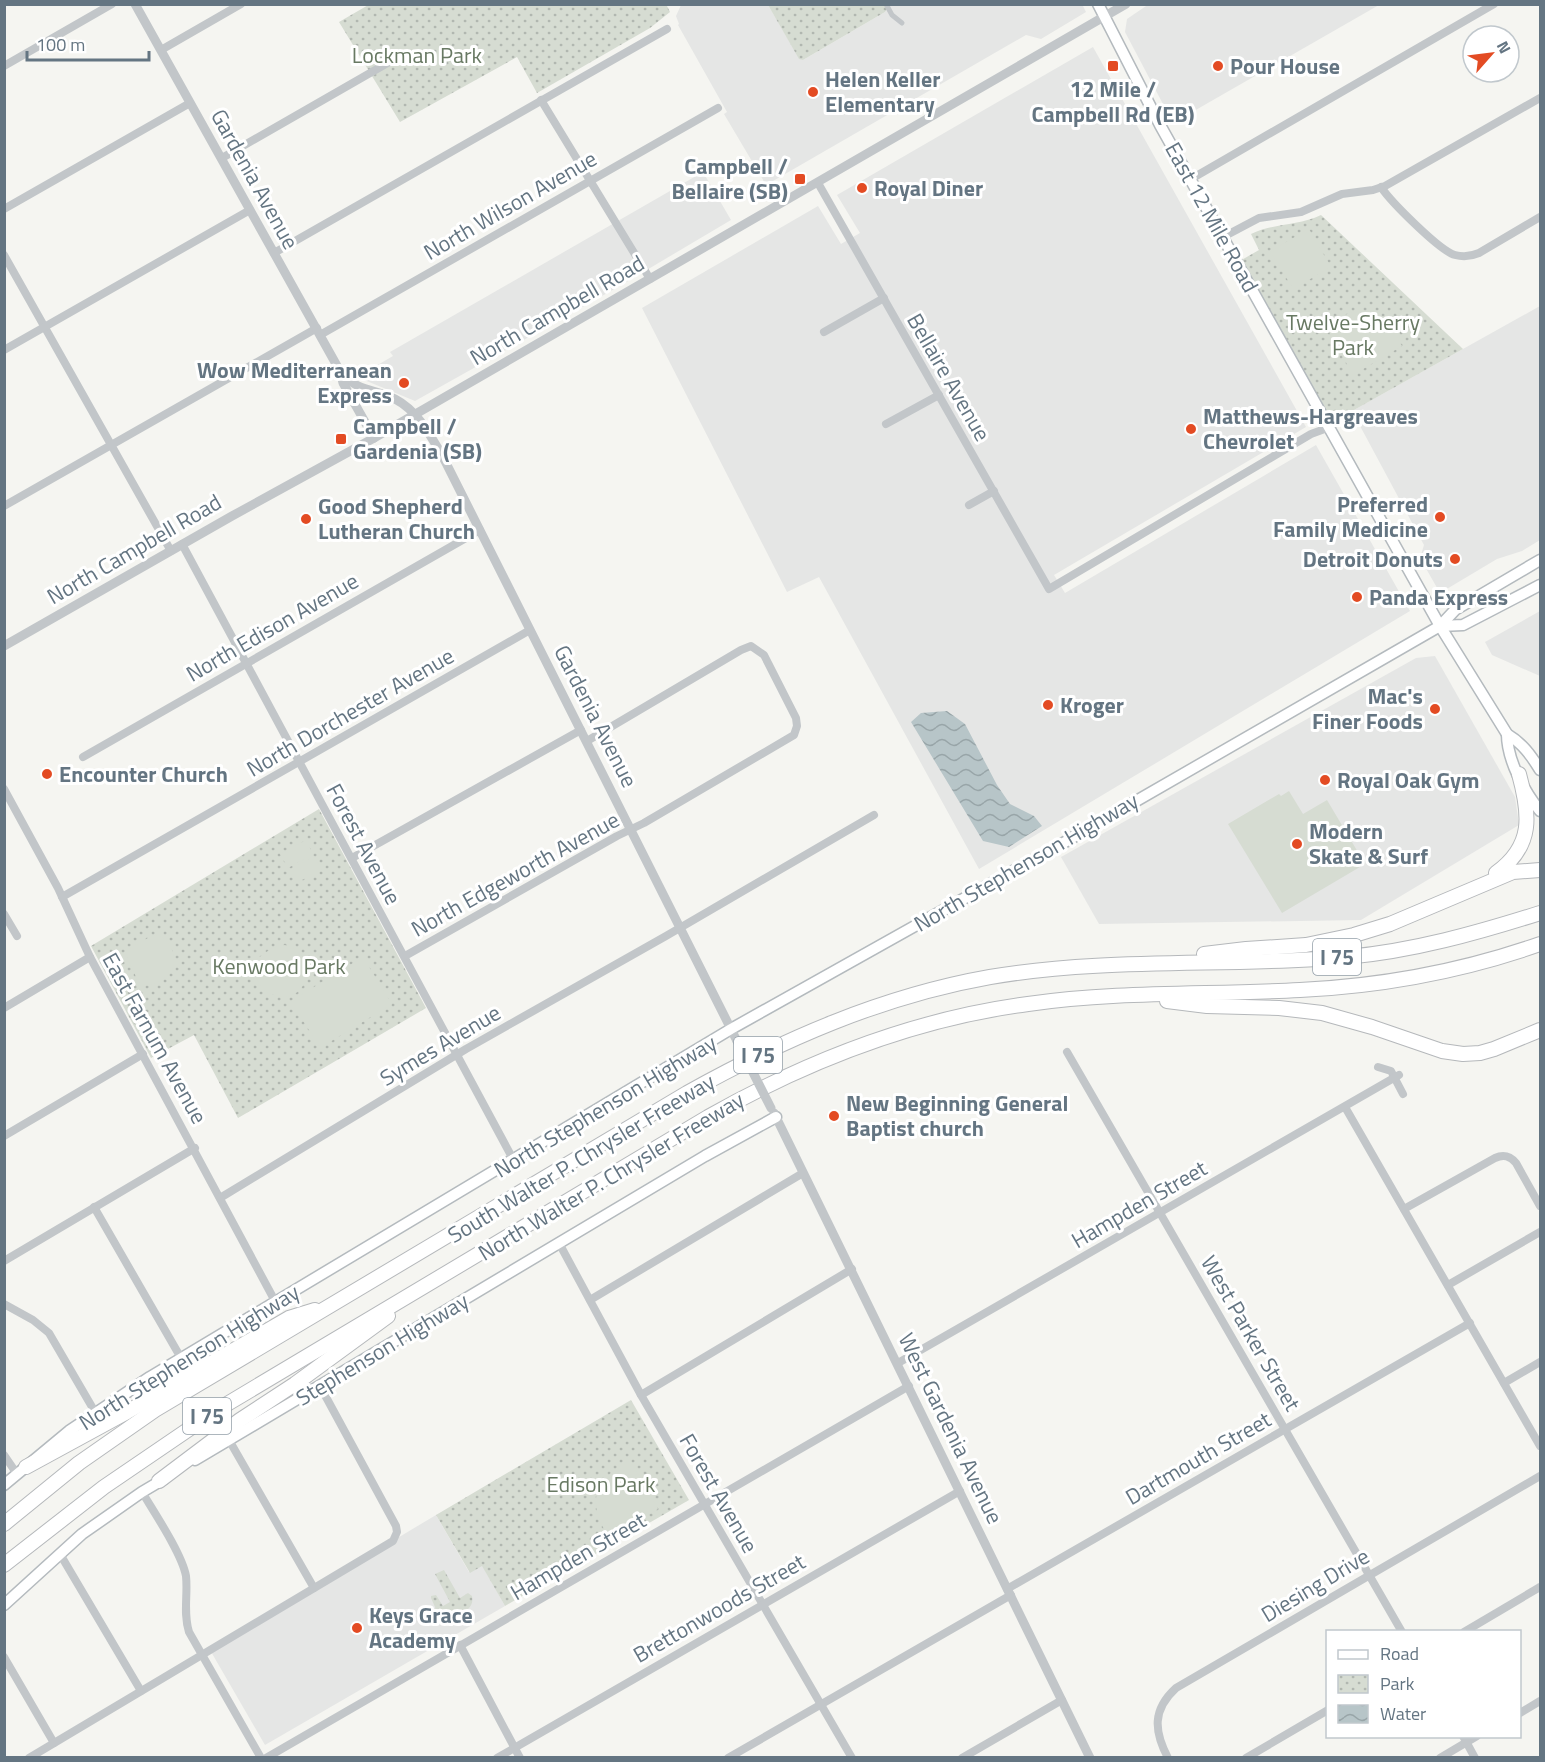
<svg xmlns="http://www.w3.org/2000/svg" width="1545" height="1762" font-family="'Titillium Web',sans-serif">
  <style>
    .built { fill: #e5e6e5 }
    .park { fill: url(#park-dots) }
    .garden { fill: #d6dcd2 }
    .water { fill: url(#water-waves) }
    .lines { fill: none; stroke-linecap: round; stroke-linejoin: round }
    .secondary-casing { stroke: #b4babe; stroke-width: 13 }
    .motorway-casing { stroke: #b5b8bb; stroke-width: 16 }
    .pedestrian { stroke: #c2c6c9; stroke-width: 5 }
    .minor { stroke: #c2c6c9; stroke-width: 8 }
    .tertiary { stroke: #c2c6c9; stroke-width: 9 }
    .secondary { stroke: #fff; stroke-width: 10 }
    .motorway { stroke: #fff; stroke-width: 14 }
    .tertiary-bridge { stroke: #c2c6c9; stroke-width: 9 }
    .poi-dot { fill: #e34b23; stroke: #fff; stroke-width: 2 }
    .labels { text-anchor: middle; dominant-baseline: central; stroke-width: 6; stroke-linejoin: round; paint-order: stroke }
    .shield { fill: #fff; stroke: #929ea8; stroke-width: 1.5 }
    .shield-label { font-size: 21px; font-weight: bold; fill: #647582 }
    .park-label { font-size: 22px; fill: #687963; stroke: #fff }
    .poi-label { font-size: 22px; font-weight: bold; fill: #647582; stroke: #fff; text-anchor: start }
    .street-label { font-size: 22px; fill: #647582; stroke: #fff }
  </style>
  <defs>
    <pattern id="park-dots" width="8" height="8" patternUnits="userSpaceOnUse" patternTransform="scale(1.5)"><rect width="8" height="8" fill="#d6dcd2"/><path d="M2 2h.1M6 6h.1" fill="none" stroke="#b1b7b0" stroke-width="1.8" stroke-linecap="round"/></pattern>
    <pattern id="water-waves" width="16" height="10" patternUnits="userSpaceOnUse" patternTransform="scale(1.5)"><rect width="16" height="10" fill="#b7c5c8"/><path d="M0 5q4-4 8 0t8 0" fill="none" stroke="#98a5a8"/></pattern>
  </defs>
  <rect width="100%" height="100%" fill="#f5f5f1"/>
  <g class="built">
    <polygon points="1082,4 1086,12 1041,39 1026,35 766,185 724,114 727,112 678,25 679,24 676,16 681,5 768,5 799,58 803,60 885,12 890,5"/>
    <polygon points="1149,4 1379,4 1379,5 1173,123 1125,32 1127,19"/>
    <polygon points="1093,47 1306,427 1054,575 1065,593 1316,445 1410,611 979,869 819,577 787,592 642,308 818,206 841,244 860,233 837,195"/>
    <polygon points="703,172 731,220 618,287 415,401 357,377 393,356 390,352"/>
    <polygon points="1540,306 1540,540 1522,551 1497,559 1440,593 1420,558 1424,545 1352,411"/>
    <polygon points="1540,611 1540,676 1492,655 1485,642"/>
    <polygon points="1435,656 1515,797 1519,825 1361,920 1099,924 1061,857 1416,658"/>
    <polygon points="436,1515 469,1572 482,1565 505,1606 265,1745 210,1650"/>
  </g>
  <g class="park">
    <polygon points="370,4 666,4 670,12 650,28 537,93 517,57 400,122 339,22"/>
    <polygon points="768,5 890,5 885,12 803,60 799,59"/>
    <path d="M1321,215L1463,349L1329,424L1238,262L1259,250L1251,234C1273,223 1298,226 1321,215Z"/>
    <polygon points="319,809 426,1008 238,1118 194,1035 151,1058 91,946"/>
    <polygon points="631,1400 689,1500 505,1606 482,1566 470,1573 436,1515"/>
    <path d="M444,1570L460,1598L468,1593L472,1596C474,1606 468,1609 461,1615L458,1613L459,1617L443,1622L437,1619L435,1607L431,1598V1596L436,1595L443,1606L450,1602L435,1574Z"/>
  </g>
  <g class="garden">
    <polygon points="1309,229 1331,267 1293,289 1270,251"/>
    <path d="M1364,311C1383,318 1392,329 1402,346L1353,375L1325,325L1349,313Z"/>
    <polygon points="1289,791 1303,814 1327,800 1365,864 1282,913 1228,824 1279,794 1281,796"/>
    <polygon points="306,840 313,854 288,868 280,854"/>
    <polygon points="314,856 322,870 296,883 289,870"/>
    <path d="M153,935C170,936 179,956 171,971C166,979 151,989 142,984C137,982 136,977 134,972C131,965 125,958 127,950Z"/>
    <path d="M285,945C322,957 307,1007 274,995C268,993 262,990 259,983C255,977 252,968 254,961L272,948Z"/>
    <polygon points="363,957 392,1004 320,1048 291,1001"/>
    <path d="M630,1460L658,1509L609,1538C586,1501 593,1481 630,1460Z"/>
  </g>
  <polygon class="water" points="947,711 965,724 997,785 1010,804 1034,816 1042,826 1009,847 983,841 911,722 921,713"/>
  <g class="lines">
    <defs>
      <g id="secondary">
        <path d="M1098,4L1160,125L1270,322L1440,626L1507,734C1522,743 1531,755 1540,770"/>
        <polyline points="1440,626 1463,625 1540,585"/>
        <path d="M1507,734C1507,760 1524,791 1540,811"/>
        <polyline points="195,1460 705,1156 776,1117"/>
        <polyline points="4,1485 69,1431 150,1377 731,1029 1065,842 1440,626 1455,610 1540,560"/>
        <polyline points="4,1605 82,1534 142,1492 164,1479"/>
      </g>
      <g id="motorway">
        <path d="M1496,873C1534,846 1530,814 1519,774"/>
        <polyline points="1204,954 1246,949 1306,945 1354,935 1390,924 1513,872 1540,870"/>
        <polyline points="1167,1001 1207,1006 1279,1008 1322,1013 1372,1027 1442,1051 1463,1054 1480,1053 1494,1049 1540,1030"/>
        <polyline points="26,1467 127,1412 289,1318 315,1310"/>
        <polyline points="159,1481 240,1420 295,1384 388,1316"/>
        <path d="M4,1524L79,1463L155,1410L687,1093C782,1040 882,996 990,977C1108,957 1228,967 1347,957C1413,951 1477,933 1540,913"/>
        <path d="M4,1565L104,1487L217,1410L708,1117C807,1061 914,1019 1028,1004C1118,991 1209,995 1300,990C1382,986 1463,971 1540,944"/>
      </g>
    </defs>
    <use href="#secondary" class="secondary-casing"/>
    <use href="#motorway" class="motorway-casing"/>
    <polyline class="pedestrian" points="886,4 892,15 902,23"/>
    <g class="minor">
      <polyline points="161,50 241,4"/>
      <polyline points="4,66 112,4"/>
      <polyline points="541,100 650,279"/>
      <polyline points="222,158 391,61"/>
      <polyline points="1191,179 1494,4"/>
      <polyline points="818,183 1049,589 1311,434 1330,427"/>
      <path d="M1381,187C1391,202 1440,251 1455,255C1463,257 1472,256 1479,253L1540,217"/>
      <polyline points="4,209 190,103"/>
      <polyline points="1223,237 1259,218 1301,212 1342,194 1373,190 1385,186 1540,98"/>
      <polyline points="274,253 667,29"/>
      <polyline points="4,255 171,551"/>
      <polyline points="824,332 884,298"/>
      <polyline points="320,335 718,108"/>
      <polyline points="4,350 250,210"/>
      <polyline points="886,424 939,395"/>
      <polyline points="969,505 994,491"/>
      <polyline points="4,506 317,328"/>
      <polyline points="182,544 514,1161"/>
      <polyline points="83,757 480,530"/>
      <polyline points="4,789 58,888 90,957 276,1303"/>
      <polyline points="352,858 581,730"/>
      <polyline points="62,897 530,630"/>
      <polyline points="4,914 17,936"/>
      <polyline points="405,956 617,836 644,823 794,735 797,726 796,718 764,655 751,646 741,650 587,741"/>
      <polyline points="4,1008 90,957"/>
      <polyline points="1067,1052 1402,1632"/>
      <polyline points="1378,1067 1391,1071 1403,1094"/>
      <polyline points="1345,1107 1540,1446"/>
      <polyline points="4,1136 143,1054"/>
      <polyline points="220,1198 466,1049 666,936 874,815"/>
      <polyline points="94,1207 181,1358"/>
      <path d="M1404,1209L1495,1158C1504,1154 1510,1156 1516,1163L1540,1206"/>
      <polyline points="559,1243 641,1395 852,1758"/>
      <polyline points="4,1261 195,1148"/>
      <polyline points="1448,1285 1540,1232"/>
      <polyline points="590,1300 803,1173"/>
      <polyline points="4,1304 33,1320 49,1333 95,1412"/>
      <polyline points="898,1363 1399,1075"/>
      <polyline points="1504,1383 1540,1362"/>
      <polyline points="641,1395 852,1269"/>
      <polyline points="229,1440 314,1588"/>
      <polyline points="4,1455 17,1474"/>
      <path d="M142,1492C154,1512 182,1554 186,1576C188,1595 183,1613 189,1632L261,1758"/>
      <polyline points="60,1554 141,1691"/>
      <polyline points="1007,1589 1470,1323"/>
      <polyline points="1464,1632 1540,1587"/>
      <polyline points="460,1645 520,1758"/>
      <polyline points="4,1657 54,1743"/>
      <polyline points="1520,1713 1540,1701"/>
      <polyline points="1463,1736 1475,1758"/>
      <polyline points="29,1758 393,1541 397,1532 396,1526 320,1386"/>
      <polyline points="266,1758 909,1386"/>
      <polyline points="497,1758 960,1491"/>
      <polyline points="728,1758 1011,1595"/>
      <polyline points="962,1758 1062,1700"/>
      <path d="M1168,1758C1154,1731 1152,1710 1176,1688L1540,1476"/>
      <polyline points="1246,1758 1328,1710"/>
      <polyline points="1440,1758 1477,1736"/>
    </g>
    <g class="tertiary">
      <path d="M135,4L341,373C360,393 374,388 395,399C418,411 430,435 443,457L737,1041"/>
      <polyline points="341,375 343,383 374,438"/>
      <polyline points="4,646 232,516 374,438 1126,4"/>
      <polyline points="774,1113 1090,1758"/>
    </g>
    <use href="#secondary" class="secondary"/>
    <use href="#motorway" class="motorway"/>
    <polyline class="tertiary-bridge" points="737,1041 771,1108"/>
  </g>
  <g class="poi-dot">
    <rect x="1107" y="60" width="12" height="12" rx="3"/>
    <circle cx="1218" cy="66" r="6"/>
    <circle cx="813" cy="92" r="6"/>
    <rect x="794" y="173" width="12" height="12" rx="3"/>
    <circle cx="862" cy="188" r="6"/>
    <circle cx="404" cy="383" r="6"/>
    <circle cx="1191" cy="429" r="6"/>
    <rect x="335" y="433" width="12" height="12" rx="3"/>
    <circle cx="1440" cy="517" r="6"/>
    <circle cx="306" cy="519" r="6"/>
    <circle cx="1455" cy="559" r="6"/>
    <circle cx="1357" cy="597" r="6"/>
    <circle cx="1048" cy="705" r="6"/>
    <circle cx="1435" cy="709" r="6"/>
    <circle cx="47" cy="774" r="6"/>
    <circle cx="1325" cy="780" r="6"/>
    <circle cx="1297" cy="844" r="6"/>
    <circle cx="834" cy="1116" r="6"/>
    <circle cx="357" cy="1628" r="6"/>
  </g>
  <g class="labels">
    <g class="shield">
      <rect x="1313" y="939" width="48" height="36" rx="4.5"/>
      <rect x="734" y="1037" width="48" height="36" rx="4.5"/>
      <rect x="183" y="1398" width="48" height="36" rx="4.5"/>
    </g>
    <g class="shield-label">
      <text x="1337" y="957">I 75</text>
      <text x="758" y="1055">I 75</text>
      <text x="207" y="1416">I 75</text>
    </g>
    <g class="park-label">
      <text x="417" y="55">Lockman Park</text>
      <text x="1353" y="322">Twelve-Sherry<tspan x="1353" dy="25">Park</tspan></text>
      <text x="279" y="966">Kenwood Park</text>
      <text x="601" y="1484">Edison Park</text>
    </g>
    <g class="poi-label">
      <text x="1230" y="66">Pour House</text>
      <text x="825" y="79">Helen Keller<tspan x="825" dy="25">Elementary</tspan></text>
      <text x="1113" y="89" text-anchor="middle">12 Mile /<tspan x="1113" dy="25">Campbell Rd (EB)</tspan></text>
      <text x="788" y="166" text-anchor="end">Campbell /<tspan x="788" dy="25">Bellaire (SB)</tspan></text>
      <text x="874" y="188">Royal Diner</text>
      <text x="392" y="370" text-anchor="end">Wow Mediterranean<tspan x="392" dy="25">Express</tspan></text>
      <text x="1203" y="416">Matthews-Hargreaves<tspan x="1203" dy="25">Chevrolet</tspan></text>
      <text x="353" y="426">Campbell /<tspan x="353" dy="25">Gardenia (SB)</tspan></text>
      <text x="1428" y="504" text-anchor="end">Preferred<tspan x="1428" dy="25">Family Medicine</tspan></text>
      <text x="318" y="506">Good Shepherd<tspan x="318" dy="25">Lutheran Church</tspan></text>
      <text x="1443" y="559" text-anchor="end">Detroit Donuts</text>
      <text x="1369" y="597">Panda Express</text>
      <text x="1423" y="696" text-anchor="end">Mac's<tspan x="1423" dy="25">Finer Foods</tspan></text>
      <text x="1060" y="705">Kroger</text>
      <text x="59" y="774">Encounter Church</text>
      <text x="1337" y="780">Royal Oak Gym</text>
      <text x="1309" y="831">Modern<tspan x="1309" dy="25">Skate &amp; Surf</tspan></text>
      <text x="846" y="1103">New Beginning General<tspan x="846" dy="25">Baptist church</tspan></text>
      <text x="369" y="1615">Keys Grace<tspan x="369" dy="25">Academy</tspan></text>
    </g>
    <g class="street-label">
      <text transform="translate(255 179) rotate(61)">Gardenia Avenue</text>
      <text transform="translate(510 205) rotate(-30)">North Wilson Avenue</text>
      <text transform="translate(1212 217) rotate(61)">East 12 Mile Road</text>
      <text transform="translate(557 310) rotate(-30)">North Campbell Road</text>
      <text transform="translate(949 377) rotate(60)">Bellaire Avenue</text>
      <text transform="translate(134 549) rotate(-30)">North Campbell Road</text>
      <text transform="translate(272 627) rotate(-30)">North Edison Avenue</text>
      <text transform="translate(350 712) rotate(-30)">North Dorchester Avenue</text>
      <text transform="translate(596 716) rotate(63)">Gardenia Avenue</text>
      <text transform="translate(364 844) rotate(62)">Forest Avenue</text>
      <text transform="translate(1026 862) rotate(-30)">North Stephenson Highway</text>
      <text transform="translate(515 874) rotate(-29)">North Edgeworth Avenue</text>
      <text transform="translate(155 1038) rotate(61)">East Farnum Avenue</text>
      <text transform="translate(440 1045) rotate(-31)">Symes Avenue</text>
      <text transform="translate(605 1106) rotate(-31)">North Stephenson Highway</text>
      <text transform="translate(581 1158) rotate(-31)">South Walter P. Chrysler Freeway</text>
      <text transform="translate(611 1176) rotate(-31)">North Walter P. Chrysler Freeway</text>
      <text transform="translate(1139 1204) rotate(-30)">Hampden Street</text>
      <text transform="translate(1251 1333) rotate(60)">West Parker Street</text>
      <text transform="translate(382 1349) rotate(-31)">Stephenson Highway</text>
      <text transform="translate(189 1357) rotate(-32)">North Stephenson Highway</text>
      <text transform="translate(951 1428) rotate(64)">West Gardenia Avenue</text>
      <text transform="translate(1198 1458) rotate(-30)">Dartmouth Street</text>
      <text transform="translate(719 1493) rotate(60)">Forest Avenue</text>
      <text transform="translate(578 1556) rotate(-30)">Hampden Street</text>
      <text transform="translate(1315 1585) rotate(-31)">Diesing Drive</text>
      <text transform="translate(719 1608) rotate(-30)">Brettonwoods Street</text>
    </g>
  </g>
  <rect width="1545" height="1762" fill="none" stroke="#647582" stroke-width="12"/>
  <rect x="1326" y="1630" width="195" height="108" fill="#ffffff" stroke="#c1c8cd" stroke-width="1.5"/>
  <rect x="1338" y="1650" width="30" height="9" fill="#ffffff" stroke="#c1c8cd" stroke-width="1.5"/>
  <text x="1380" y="1660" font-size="18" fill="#647582">Road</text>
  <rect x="1338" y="1675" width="30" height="18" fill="url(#park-dots)" stroke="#c1c8cd" stroke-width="1.5"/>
  <text x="1380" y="1690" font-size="18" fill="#647582">Park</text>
  <rect x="1338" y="1705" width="30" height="18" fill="url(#water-waves)" stroke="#c1c8cd" stroke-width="1.5"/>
  <text x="1380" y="1720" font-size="18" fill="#647582">Water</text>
  <g transform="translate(1491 54) rotate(62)"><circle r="28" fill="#ffffff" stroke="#c1c8cd" stroke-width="1.5"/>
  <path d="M0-4.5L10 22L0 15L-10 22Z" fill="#e34b23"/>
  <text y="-9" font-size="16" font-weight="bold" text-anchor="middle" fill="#647582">N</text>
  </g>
  <path d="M27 51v9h122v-9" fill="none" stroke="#647582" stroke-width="3"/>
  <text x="36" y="51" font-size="18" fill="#647582" stroke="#ffffff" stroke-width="4.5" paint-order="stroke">100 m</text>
</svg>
